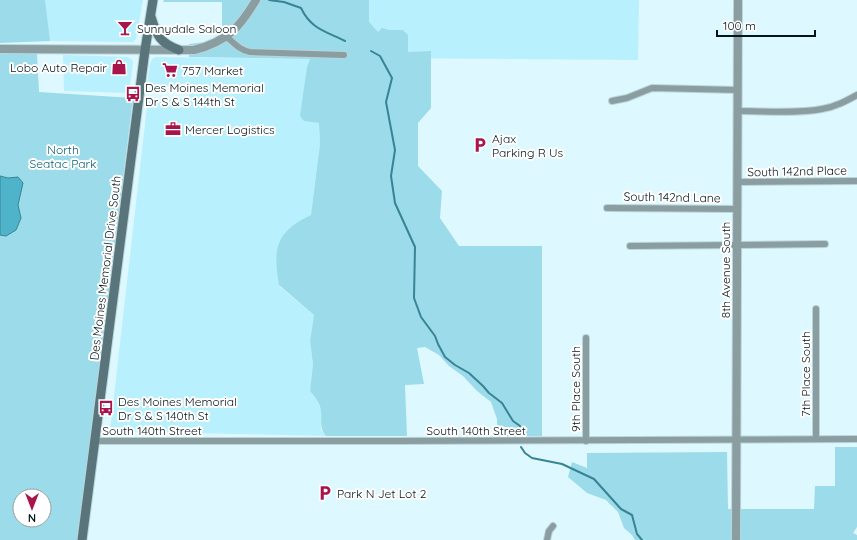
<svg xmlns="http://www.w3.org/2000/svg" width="857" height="540" font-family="Quicksand,sans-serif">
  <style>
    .built { fill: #b9f0fd }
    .green { fill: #9bdbea; fill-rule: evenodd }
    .water { fill: #4fb4c9; stroke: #388494 }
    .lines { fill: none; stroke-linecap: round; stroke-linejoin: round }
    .stream { stroke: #388494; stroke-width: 2 }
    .minor-casing { stroke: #bad4d9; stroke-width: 8 }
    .tertiary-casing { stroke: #bad4d9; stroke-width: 10 }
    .secondary-casing { stroke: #bad4d9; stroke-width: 11 }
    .minor { stroke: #8a9da1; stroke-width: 6 }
    .tertiary { stroke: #8a9da1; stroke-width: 8 }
    .secondary { stroke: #59747a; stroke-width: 9 }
    .labels { text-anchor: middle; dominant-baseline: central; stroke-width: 4; stroke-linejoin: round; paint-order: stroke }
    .poi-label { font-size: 12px; fill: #041417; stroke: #fff; text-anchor: start }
    .park-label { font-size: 12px; fill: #035d6c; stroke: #fff }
    .street-label { font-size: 12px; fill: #041417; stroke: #fff }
  </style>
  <rect width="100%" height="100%" fill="#ddf8fe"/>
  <g class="built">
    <polygon points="40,0 143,0 136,39 133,42 40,41"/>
    <polygon points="369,0 639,0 638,60 369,58"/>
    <polygon points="63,55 128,57 132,60 133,63 129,93 64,91"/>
    <polygon points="156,57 310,59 304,121 319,123 320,144 311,215 301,220 279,286 314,315 310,341 313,364 310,391 317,400 321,410 321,430 326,436 110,431 148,98 189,99 189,87 147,86 150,64 152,59"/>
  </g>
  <g class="green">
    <polygon points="0,0 45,0 50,41 0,43"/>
    <path d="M164,0H369V22L378,32L382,28L389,30H403L408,35V52L431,51V108L418,123V166L442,191L440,218L459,246H542V436H497V419L491,402L477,391L463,376L449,366L439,355L425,347L417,348L424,384L405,385L407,436H326C319,427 322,422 321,411C320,403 315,397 310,391L313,364L310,341L314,315L279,285C273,249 275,232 311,215L320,144L319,123L304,121L300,116L307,67L310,59L189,57V44L222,40V2H163Z"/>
    <path d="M0,54H37L39,92L133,98L78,540H0ZM20,496H44V520H20Z"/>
    <polygon points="835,447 857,447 857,527 853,533 857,535 857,540 635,540 632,535 624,528 618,512 606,500 587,493 568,477 572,462 587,468 587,453 727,452 728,509 814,509 815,486 835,486"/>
  </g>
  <polygon class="water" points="0,176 8,178 18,177 23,183 18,205 21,218 16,230 6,236 0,235"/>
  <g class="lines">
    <g class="stream">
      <path d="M269,0L284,2L301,8C311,29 325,31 345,41"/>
      <polyline points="371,51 380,56 392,78 386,102 395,150 391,176 395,203 415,247 414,298 421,317 435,336 438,344 445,357 455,365 469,373 483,386 489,393 502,403 513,421 520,426 521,432"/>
      <polyline points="521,447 525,453 532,458 562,464 594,479 621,509 632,515 637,534 642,540"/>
    </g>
    <defs>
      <g id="minor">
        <path d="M227,37C235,44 240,50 250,52L344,55"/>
        <polyline points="612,101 627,98 652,88 738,90"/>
        <path d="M738,111C764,111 797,114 822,109C835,107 846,101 857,95"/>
        <polyline points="738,182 856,181"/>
        <polyline points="607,208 738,209"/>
        <polyline points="630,246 825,244"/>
        <polyline points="816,309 816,439"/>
        <polyline points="586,338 586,441"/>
        <polyline points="95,441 393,441 857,439"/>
        <polyline points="547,540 549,531 553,526"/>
      </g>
      <g id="tertiary">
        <path d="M0,49L194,50C227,42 240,27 256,0"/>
        <polyline points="736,540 738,0"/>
      </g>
      <g id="secondary">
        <path d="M151,17C157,36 160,43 179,50"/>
        <polyline points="82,540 145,50 153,0"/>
      </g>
    </defs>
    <use href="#minor" class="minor-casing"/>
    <use href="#tertiary" class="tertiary-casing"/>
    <use href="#secondary" class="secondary-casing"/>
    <use href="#minor" class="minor"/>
    <use href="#tertiary" class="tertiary"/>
    <use href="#secondary" class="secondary"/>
  </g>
  <defs>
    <symbol id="bar-bare" viewBox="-9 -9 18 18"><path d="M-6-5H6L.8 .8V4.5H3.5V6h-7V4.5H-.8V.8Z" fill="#a8154b" stroke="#fff" stroke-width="2.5" paint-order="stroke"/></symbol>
    <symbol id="shop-bare" viewBox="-9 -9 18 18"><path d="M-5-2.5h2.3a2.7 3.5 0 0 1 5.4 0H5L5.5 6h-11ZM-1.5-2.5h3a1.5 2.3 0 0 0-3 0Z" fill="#a8154b" stroke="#fff" stroke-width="2.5" paint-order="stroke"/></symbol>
    <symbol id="supermarket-bare" viewBox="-9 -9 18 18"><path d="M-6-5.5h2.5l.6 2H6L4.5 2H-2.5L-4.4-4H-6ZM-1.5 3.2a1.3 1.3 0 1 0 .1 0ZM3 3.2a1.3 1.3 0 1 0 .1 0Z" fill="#a8154b" stroke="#fff" stroke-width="2.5" paint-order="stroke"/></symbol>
    <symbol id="bus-bare" viewBox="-9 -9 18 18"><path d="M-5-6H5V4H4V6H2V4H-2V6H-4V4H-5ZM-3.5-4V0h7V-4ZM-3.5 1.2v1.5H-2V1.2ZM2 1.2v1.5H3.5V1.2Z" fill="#a8154b" stroke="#fff" stroke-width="2.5" paint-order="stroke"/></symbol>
    <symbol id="office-bare" viewBox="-9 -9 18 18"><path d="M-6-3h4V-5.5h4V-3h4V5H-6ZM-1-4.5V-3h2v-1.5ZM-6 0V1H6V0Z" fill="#a8154b" stroke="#fff" stroke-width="2.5" paint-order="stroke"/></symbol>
    <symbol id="parking-bare" viewBox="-9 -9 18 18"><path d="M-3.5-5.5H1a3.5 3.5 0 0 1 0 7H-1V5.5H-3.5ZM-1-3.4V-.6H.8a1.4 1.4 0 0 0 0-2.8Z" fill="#a8154b" stroke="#fff" stroke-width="2.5" paint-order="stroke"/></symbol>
  </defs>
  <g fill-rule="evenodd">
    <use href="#bar-bare" x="114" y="17" width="22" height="22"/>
    <use href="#shop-bare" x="108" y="56" width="22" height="22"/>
    <use href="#supermarket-bare" x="159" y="59" width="22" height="22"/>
    <use href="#bus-bare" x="122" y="83" width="22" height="22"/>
    <use href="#office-bare" x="162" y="118" width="22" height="22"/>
    <use href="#parking-bare" x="469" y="134" width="22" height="22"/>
    <use href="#bus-bare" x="95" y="397" width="22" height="22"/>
    <use href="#parking-bare" x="314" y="482" width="22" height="22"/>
  </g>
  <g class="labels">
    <g class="poi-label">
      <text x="137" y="28">Sunnydale Saloon</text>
      <text x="107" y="67" text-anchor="end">Lobo Auto Repair</text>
      <text x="182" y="70">757 Market</text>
      <text x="145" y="87">Des Moines Memorial<tspan x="145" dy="14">Dr S &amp; S 144th St</tspan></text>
      <text x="185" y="129">Mercer Logistics</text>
      <text x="492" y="138">Ajax<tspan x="492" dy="14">Parking R Us</tspan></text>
      <text x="118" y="401">Des Moines Memorial<tspan x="118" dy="14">Dr S &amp; S 140th St</tspan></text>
      <text x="337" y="493">Park N Jet Lot 2</text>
    </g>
    <g class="park-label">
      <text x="63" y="149">North<tspan x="63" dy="14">Seatac Park</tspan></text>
    </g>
    <g class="street-label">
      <text transform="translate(797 171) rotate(-1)">South 142nd Place</text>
      <text transform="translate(672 197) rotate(1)">South 142nd Lane</text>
      <text transform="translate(105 268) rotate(-83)">Des Moines Memorial Drive South</text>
      <text transform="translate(725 270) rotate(-90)">8th Avenue South</text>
      <text transform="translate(805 374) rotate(-90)">7th Place South</text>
      <text transform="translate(575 389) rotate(-90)">9th Place South</text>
      <text x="152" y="430">South 140th Street</text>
      <text x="476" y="430">South 140th Street</text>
    </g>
  </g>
  <g transform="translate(32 508) rotate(180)"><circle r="19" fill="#ffffff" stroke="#9ba1a2"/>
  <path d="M0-3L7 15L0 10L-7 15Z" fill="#a8154b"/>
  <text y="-6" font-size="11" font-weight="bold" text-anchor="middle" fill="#041417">N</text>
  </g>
  <path d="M717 30v6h98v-6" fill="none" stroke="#041417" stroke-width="2"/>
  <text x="723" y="30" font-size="12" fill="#041417" stroke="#ffffff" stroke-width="3" paint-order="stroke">100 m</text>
</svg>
